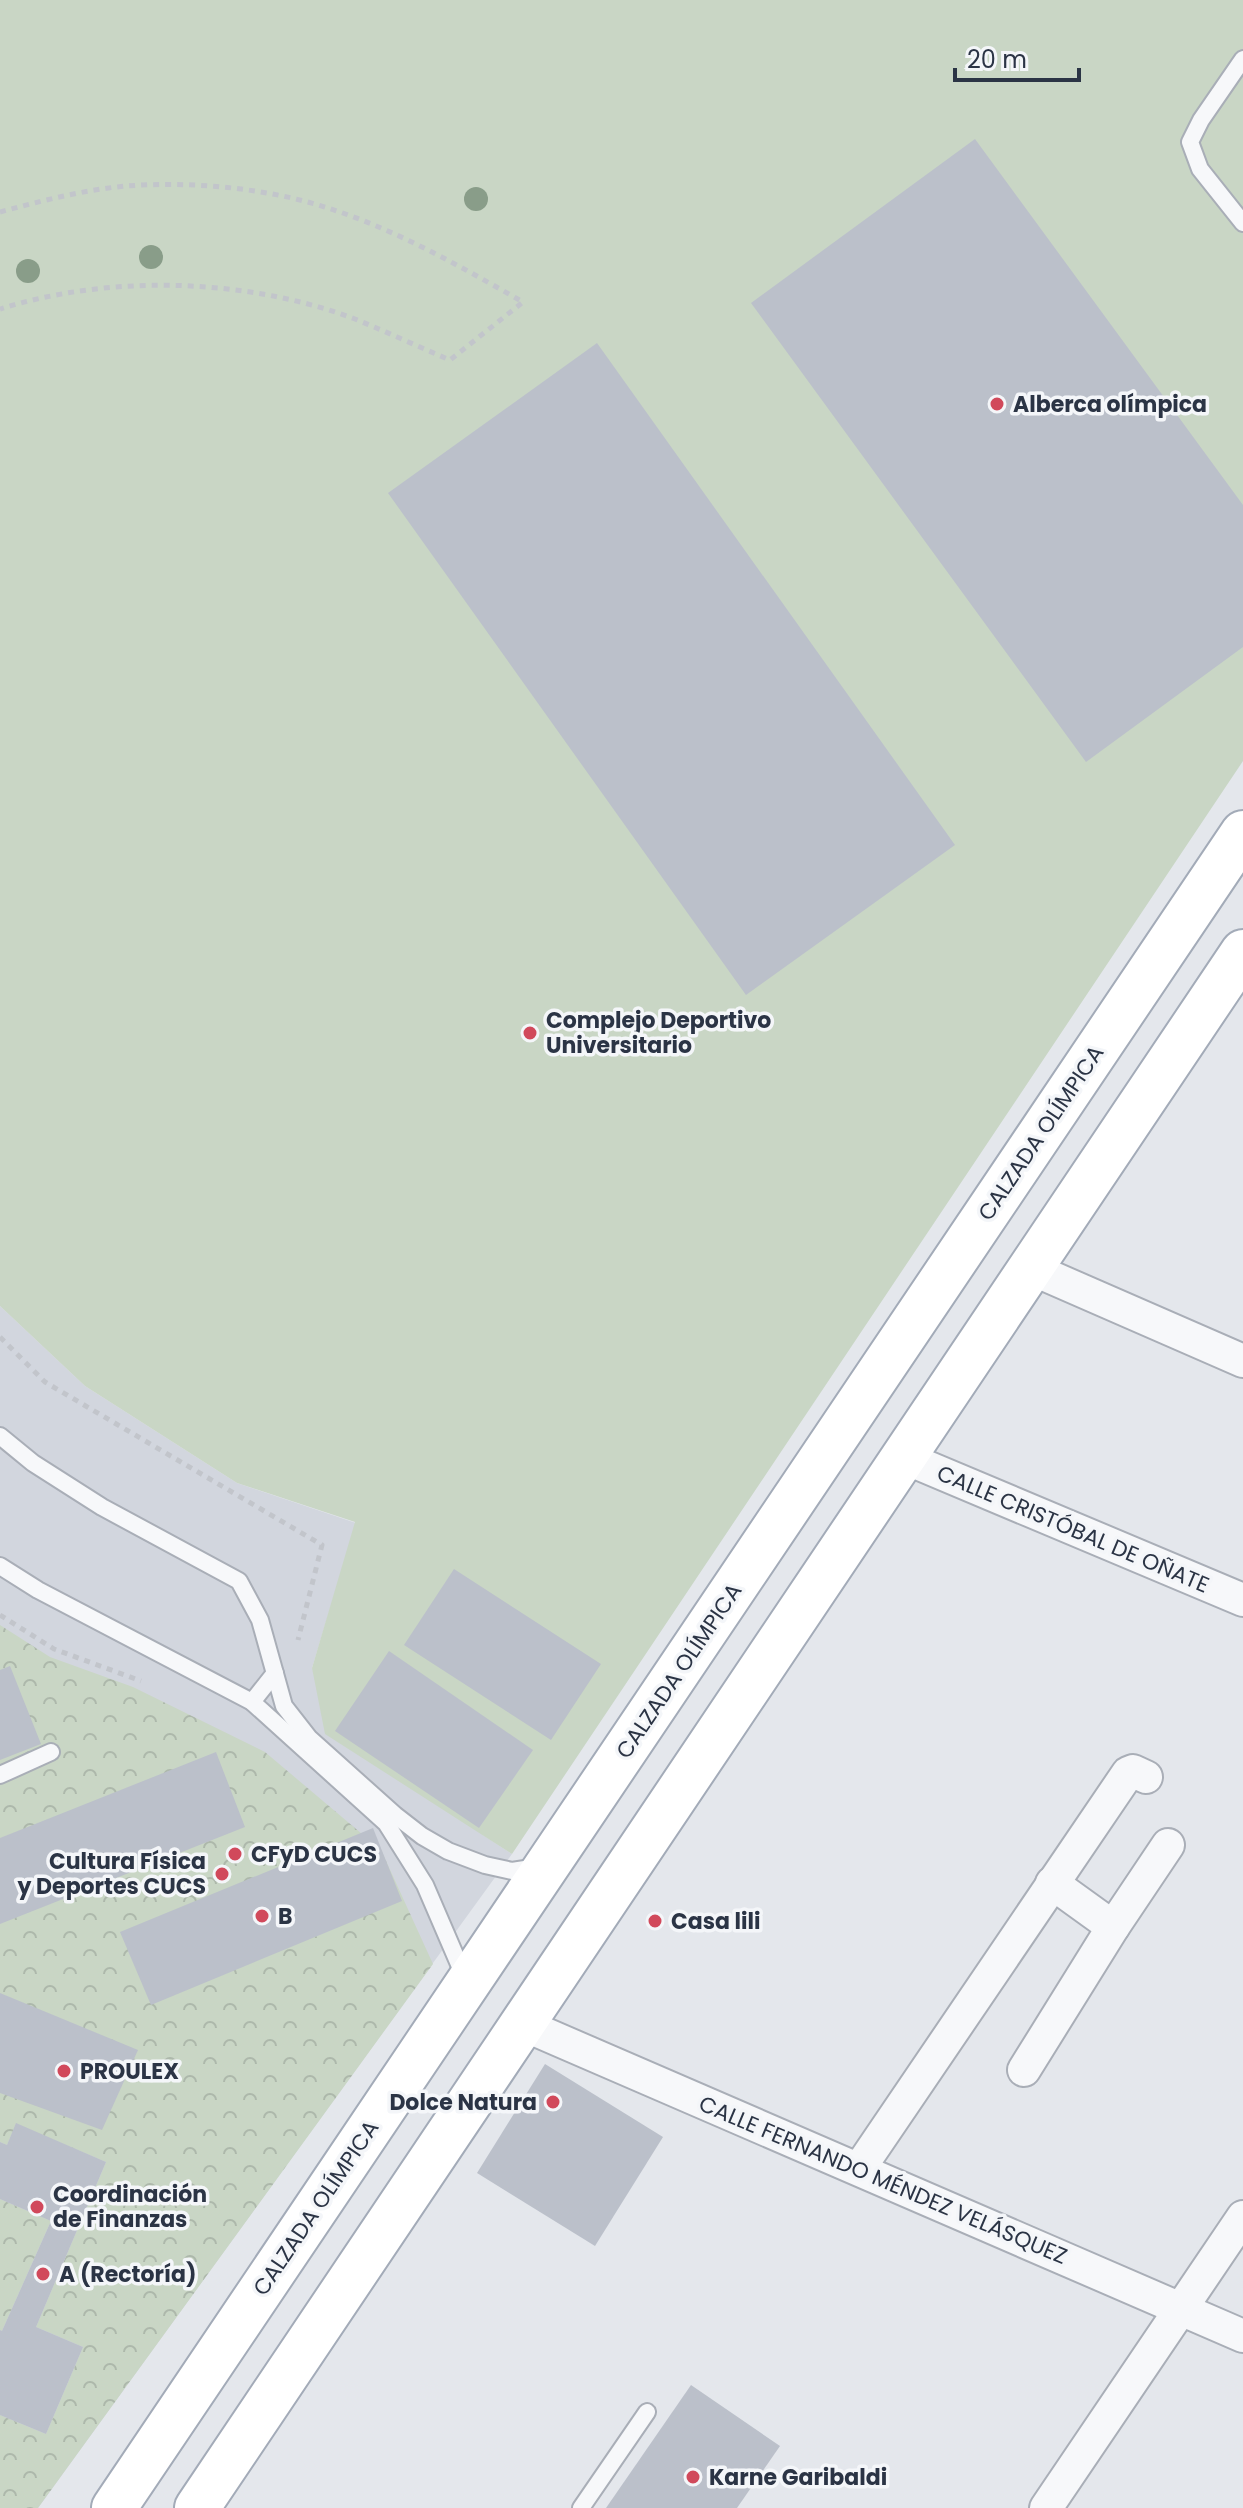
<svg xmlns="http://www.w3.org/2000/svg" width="1243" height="2508" font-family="Poppins,sans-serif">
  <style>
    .built { fill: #d2d6de }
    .park { fill: url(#park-crowns) }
    .pitch { fill: #c9d6c5 }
    .building { fill: #bbc0ca }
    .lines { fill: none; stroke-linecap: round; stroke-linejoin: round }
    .lane-casing { stroke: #a9aeb7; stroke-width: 20 }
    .street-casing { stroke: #a9aeb7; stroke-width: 36 }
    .primary-casing { stroke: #a3abb8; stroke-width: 48 }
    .path { stroke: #c2c5cb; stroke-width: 5; stroke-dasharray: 6 6; stroke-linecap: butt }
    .lane { stroke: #f7f8fa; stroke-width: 16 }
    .street { stroke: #f7f8fa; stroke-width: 32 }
    .primary { stroke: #fff; stroke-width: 44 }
    .tree { fill: #899d89 }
    .poi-dot { fill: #d1495b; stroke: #f4f6f9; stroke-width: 3 }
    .labels { text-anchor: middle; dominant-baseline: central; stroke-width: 7; stroke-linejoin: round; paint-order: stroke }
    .poi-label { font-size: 22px; font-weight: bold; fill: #2b3445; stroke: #f4f6f9; text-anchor: start }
    .street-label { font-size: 22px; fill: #2b3445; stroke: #f4f6f9 }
  </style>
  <defs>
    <pattern id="park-crowns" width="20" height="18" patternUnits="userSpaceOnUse" patternTransform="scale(2)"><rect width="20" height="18" fill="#c9d6c5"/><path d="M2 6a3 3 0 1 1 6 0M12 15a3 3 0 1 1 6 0" fill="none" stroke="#adb8ab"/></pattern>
  </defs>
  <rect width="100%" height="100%" fill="#e4e7ec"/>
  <polygon class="built" points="0,1306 85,1386 237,1483 356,1523 312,1668 483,1835 512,1854 38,2508 0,2508"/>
  <g class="park">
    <polygon points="0,1625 50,1657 133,1687 265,1752 381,1850 433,1964 38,2508 0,2508 0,2415 46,2434 83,2347 36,2327 106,2162 16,2124 7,2145 0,2142"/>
    <polygon points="0,2199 51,2221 2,2331 0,2330"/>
  </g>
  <polygon class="pitch" points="0,0 1243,0 1243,761 512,1854 325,1734 312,1668 355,1522 237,1483 85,1386 0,1306"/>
  <g class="building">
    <polygon points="975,139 1243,505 1243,647 1086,762 751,303"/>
    <polygon points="597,343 955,845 746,995 388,493"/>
    <polygon points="454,1569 601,1664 551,1740 404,1645"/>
    <polygon points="389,1651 533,1750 479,1828 335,1731"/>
    <polygon points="10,1666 41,1744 0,1760 0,1670"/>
    <polygon points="216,1752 245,1827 0,1924 0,1838"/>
    <polygon points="373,1828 402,1901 151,2005 120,1932"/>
    <polygon points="0,1993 138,2050 102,2130 0,2093"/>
    <polygon points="545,2064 663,2137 595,2246 477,2173"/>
    <polygon points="16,2123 106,2162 36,2327 83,2347 46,2434 0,2415 0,2330 2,2331 51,2221 0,2199 0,2142 7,2145"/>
    <polygon points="691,2385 780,2446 737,2508 606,2508"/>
  </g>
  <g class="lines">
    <defs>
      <g id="lane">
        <polyline points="1243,59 1201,120 1190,142 1200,169 1243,223"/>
        <polyline points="0,1436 33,1463 102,1507 239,1581 260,1620 284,1706 309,1738 395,1815 422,1836 448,1851 485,1865 512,1871 538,1867"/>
        <polyline points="0,1566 38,1590 252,1702 386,1823 425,1885 465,1978"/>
        <polyline points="252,1702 275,1673"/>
        <polyline points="0,1775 51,1752"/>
        <polyline points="581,2508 647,2412"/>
      </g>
      <g id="street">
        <polyline points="1030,1268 1243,1361"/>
        <polyline points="903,1457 1243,1600"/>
        <polyline points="1052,1883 1113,1927"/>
        <polyline points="522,2024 1243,2336"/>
        <polyline points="1024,2070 1113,1927 1168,1845"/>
        <polyline points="859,2169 1128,1773 1133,1771 1146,1777"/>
        <polyline points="1046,2508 1243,2217"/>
      </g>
      <g id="primary">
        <polyline points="114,2508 1243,833"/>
        <polyline points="197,2508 1243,952"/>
      </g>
    </defs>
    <use href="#lane" class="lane-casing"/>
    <use href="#street" class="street-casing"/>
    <use href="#primary" class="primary-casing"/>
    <g class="path">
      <path d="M0,212C41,201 83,190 126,186C194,181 271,188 337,211C402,233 463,268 523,302L450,360C419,347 387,332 355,319C246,278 111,274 0,309"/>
      <polyline points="0,1337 45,1382 322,1545 298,1640"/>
      <polyline points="0,1615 54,1649 141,1681"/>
    </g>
    <use href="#lane" class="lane"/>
    <use href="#street" class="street"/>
    <use href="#primary" class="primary"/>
  </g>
  <g class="tree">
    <circle cx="476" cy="199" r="12"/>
    <circle cx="151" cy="257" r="12"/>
    <circle cx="28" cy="271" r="12"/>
  </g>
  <g class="poi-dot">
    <circle cx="997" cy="404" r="8"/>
    <circle cx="530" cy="1033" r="8"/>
    <circle cx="235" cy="1854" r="8"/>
    <circle cx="222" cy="1874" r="8"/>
    <circle cx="262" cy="1916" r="8"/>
    <circle cx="655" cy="1921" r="8"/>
    <circle cx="64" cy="2071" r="8"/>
    <circle cx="553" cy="2102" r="8"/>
    <circle cx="37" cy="2207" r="8"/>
    <circle cx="43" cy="2274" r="8"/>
    <circle cx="693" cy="2477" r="8"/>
  </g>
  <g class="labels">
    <g class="poi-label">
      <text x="1013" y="404">Alberca olímpica</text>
      <text x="546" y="1020">Complejo Deportivo<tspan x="546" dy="25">Universitario</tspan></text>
      <text x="251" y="1854">CFyD CUCS</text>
      <text x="206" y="1861" text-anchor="end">Cultura Física<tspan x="206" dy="25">y Deportes CUCS</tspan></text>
      <text x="278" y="1916">B</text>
      <text x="671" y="1921">Casa lili</text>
      <text x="80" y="2071">PROULEX</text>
      <text x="537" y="2102" text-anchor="end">Dolce Natura</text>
      <text x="53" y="2194">Coordinación<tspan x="53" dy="25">de Finanzas</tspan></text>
      <text x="59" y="2274">A (Rectoría)</text>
      <text x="709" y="2477">Karne Garibaldi</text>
    </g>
    <g class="street-label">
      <text transform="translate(1041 1133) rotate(-56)">CALZADA OLÍMPICA</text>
      <text transform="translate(1073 1529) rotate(23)">CALLE CRISTÓBAL DE OÑATE</text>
      <text transform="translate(679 1671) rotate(-56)">CALZADA OLÍMPICA</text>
      <text transform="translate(883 2180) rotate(23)">CALLE FERNANDO MÉNDEZ VELÁSQUEZ</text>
      <text transform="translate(316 2208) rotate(-56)">CALZADA OLÍMPICA</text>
    </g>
  </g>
  <path d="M955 68v12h124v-12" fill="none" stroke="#2b3445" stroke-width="4"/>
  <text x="967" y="68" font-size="24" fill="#2b3445" stroke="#f4f6f9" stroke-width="6" paint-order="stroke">20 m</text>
</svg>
